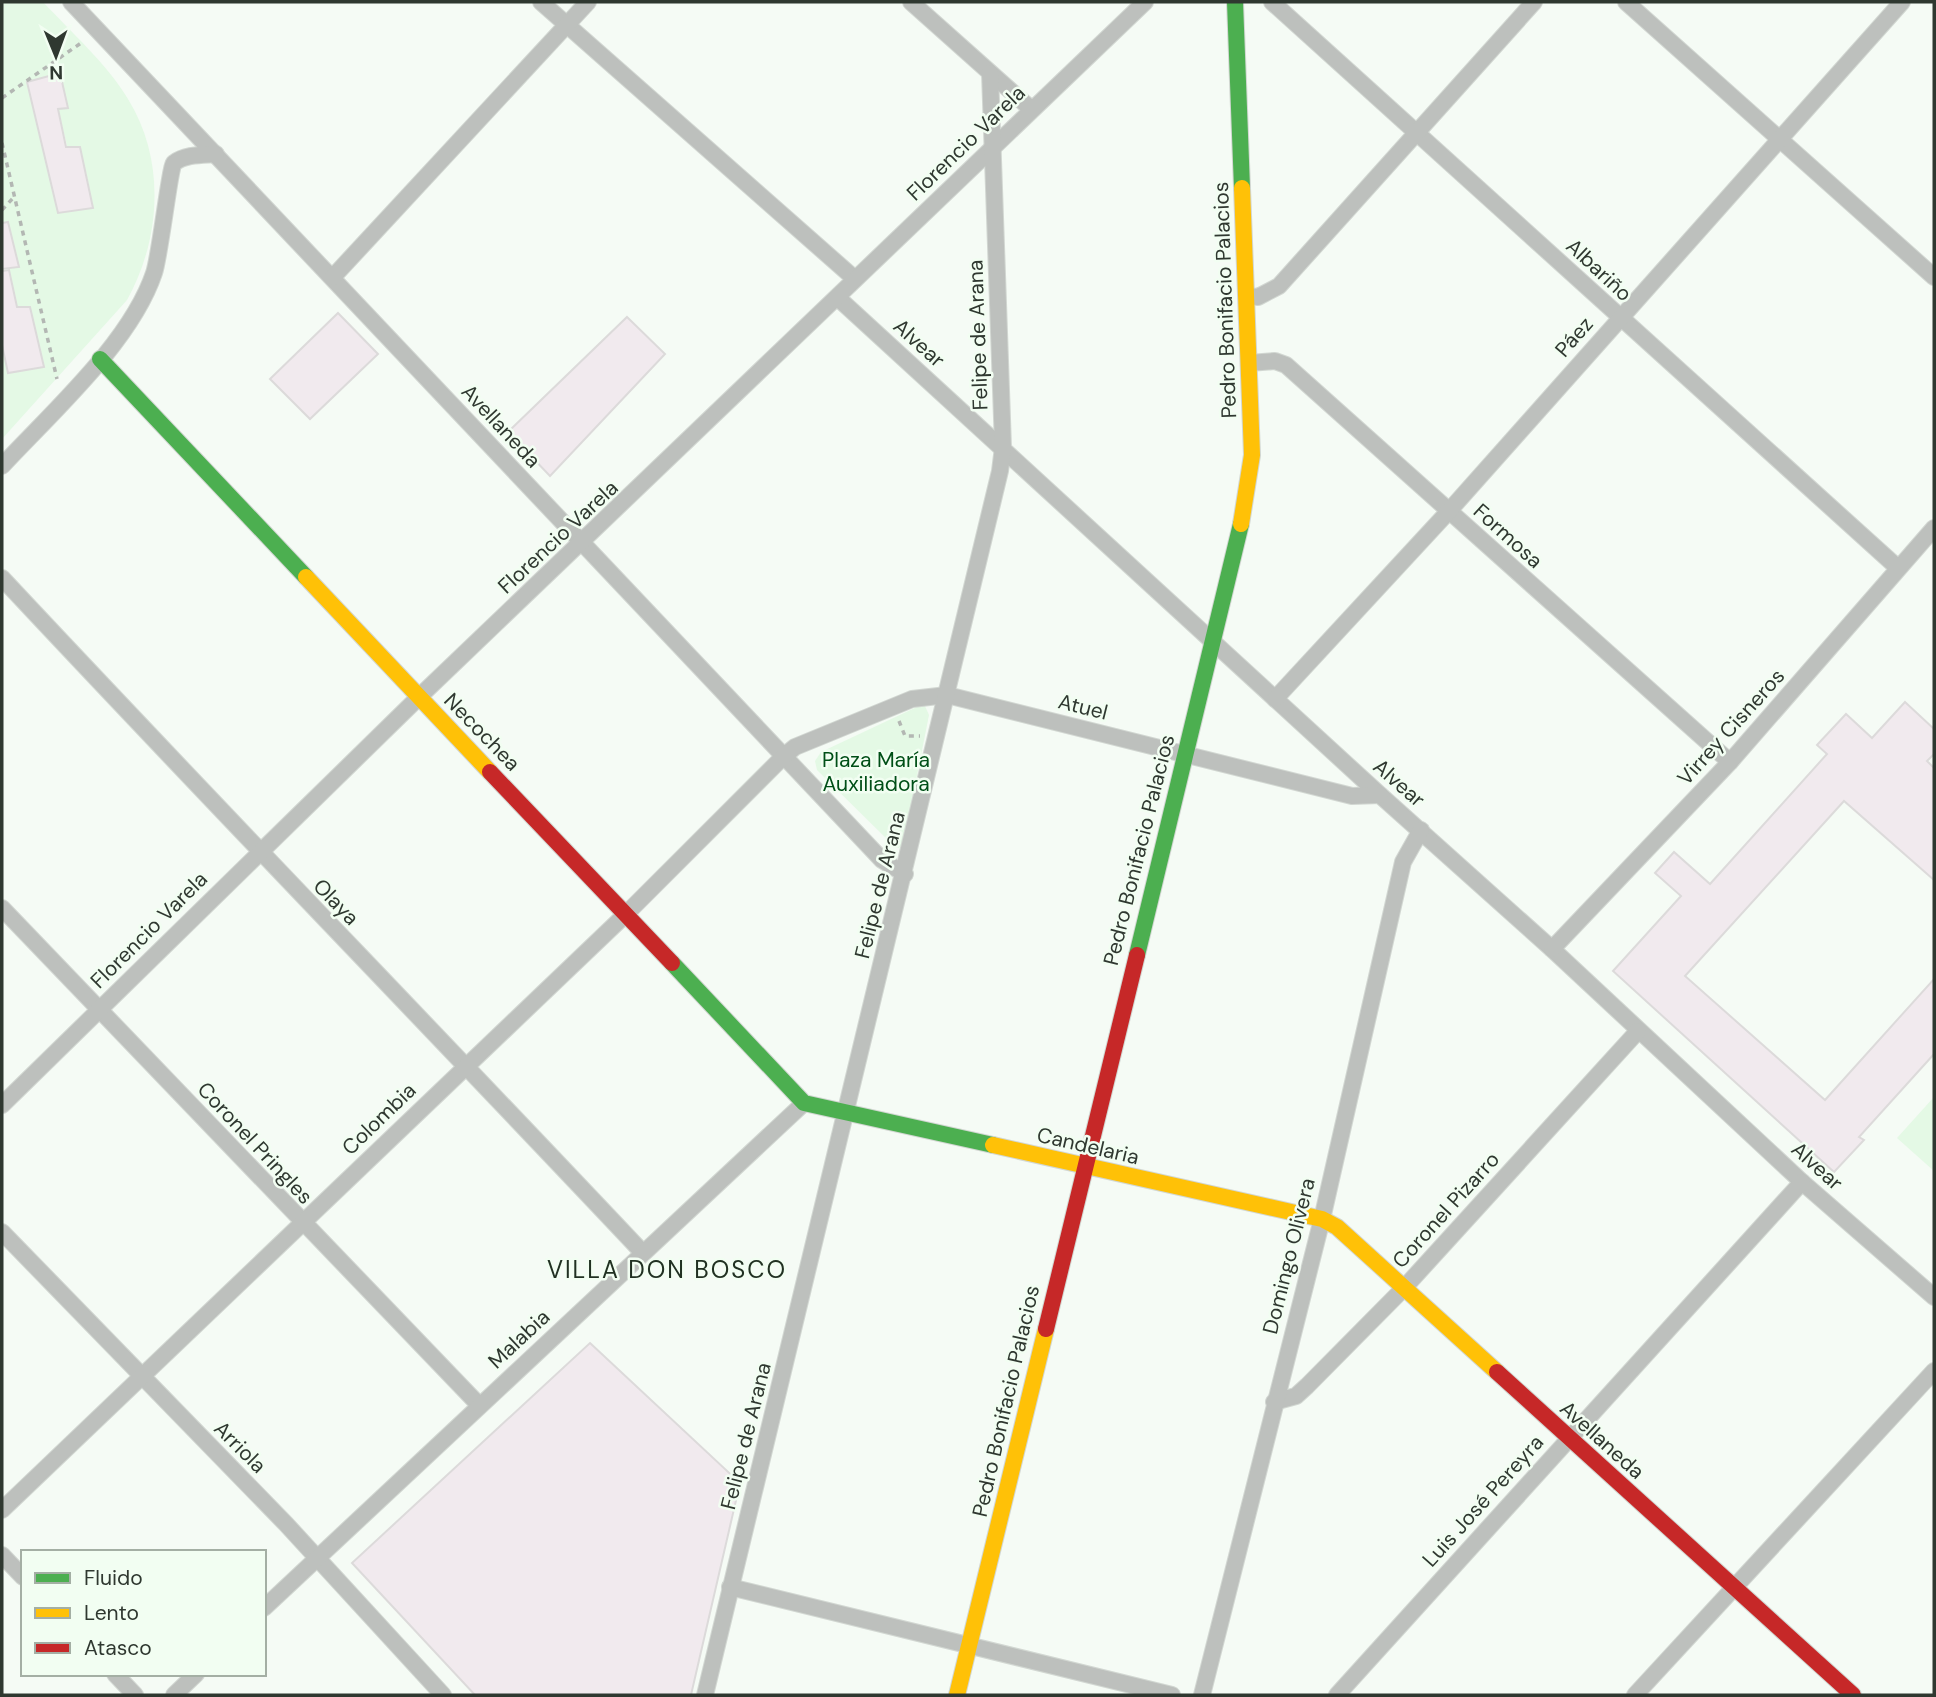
<svg xmlns="http://www.w3.org/2000/svg" width="1936" height="1697" font-family="'DM Sans',sans-serif">
  <style>
    .green { fill: #e4f9e5; fill-rule: evenodd }
    .building { fill: #f1eaee; stroke: #dcdada; stroke-width: 2 }
    .lines { fill: none; stroke-linecap: round; stroke-linejoin: round }
    .street-casing { stroke: #d2d7d2; stroke-width: 18 }
    .fast-casing { stroke: #d2d7d2; stroke-width: 18 }
    .slow-casing { stroke: #d2d7d2; stroke-width: 18 }
    .jam-casing { stroke: #d2d7d2; stroke-width: 18 }
    .path { stroke: #b3b7b3; stroke-width: 3.5; stroke-dasharray: 5 5; stroke-linecap: butt }
    .street { stroke: #bdc0bd; stroke-width: 16 }
    .fast { stroke: #4caf50; stroke-width: 16 }
    .slow { stroke: #ffc107; stroke-width: 16 }
    .jam { stroke: #c62828; stroke-width: 16 }
    .labels { text-anchor: middle; dominant-baseline: central; stroke-width: 5; stroke-linejoin: round; paint-order: stroke }
    .street-label { font-size: 21px; fill: #2f3830; stroke: #f2fef2 }
    .park-label { font-size: 21px; fill: #004f17; stroke: #f2fef2 }
    .quarter-label { font-size: 24px; letter-spacing: 2px; fill: #213122; stroke: #f2fef2 }
  </style>
  <rect width="100%" height="100%" fill="#f5fbf5"/>
  <g class="green">
    <path d="M2,2H43C71,32 107,64 128,99C166,160 161,239 127,300L2,439V345L8,373L44,367L36,332L24,334L32,319L30,307H17L8,269L19,267L11,234L2,235ZM60,73L68,107L58,109L74,174L86,172L93,207L58,213L28,82Z"/>
    <polygon points="921,705 925,706 929,715 904,841 899,848 896,848 817,770 815,761 821,752"/>
    <polygon points="1934,1097 1934,1171 1897,1138"/>
  </g>
  <g class="building">
    <polygon points="60,73 68,108 58,109 66,147 80,147 93,208 58,213 27,82"/>
    <polygon points="8,222 19,267 2,269 2,223"/>
    <polygon points="9,270 17,307 30,307 44,367 8,373 2,345 2,271"/>
    <polygon points="338,313 378,354 310,419 270,379"/>
    <polygon points="627,317 665,354 550,476 508,432"/>
    <polygon points="1905,702 1934,729 1934,754 1927,761 1934,768 1934,880 1844,801 1685,976 1825,1100 1934,979 1934,1054 1859,1137 1864,1140 1834,1172 1613,971 1681,896 1655,873 1674,852 1710,884 1827,754 1817,745 1846,714 1872,738"/>
    <polygon points="590,1343 740,1483 691,1695 475,1695 352,1563"/>
  </g>
  <g class="lines">
    <defs>
      <g id="street">
        <polyline points="71,2 882,860 905,874"/>
        <polyline points="541,2 855,279"/>
        <polyline points="911,2 1031,109"/>
        <polyline points="1272,2 1898,568"/>
        <polyline points="1626,2 1934,277"/>
        <polyline points="333,277 588,2"/>
        <polyline points="1247,296 1258,297 1279,286 1534,2"/>
        <polyline points="838,298 1380,795 1552,949 1802,1182 1934,1297"/>
        <polyline points="1249,363 1275,361 1286,365 1730,762"/>
        <path d="M2,466C52,412 131,342 154,273C160,256 170,166 174,163C185,154 203,155 216,154"/>
        <path d="M2,578C214,805 430,1027 643,1253"/>
        <polyline points="1275,699 1449,511 1902,2"/>
        <polyline points="2,908 479,1405"/>
        <polyline points="1552,949 1730,762 1934,528"/>
        <polyline points="2,1105 419,697 1145,2"/>
        <polyline points="2,1232 286,1524 443,1695"/>
        <polyline points="1274,1402 1296,1396 1307,1386 1404,1288 1638,1031"/>
        <polyline points="2,1510 626,914 784,756 795,747 912,699 947,695 1352,796 1380,795"/>
        <polyline points="2,1555 23,1577"/>
        <polyline points="730,1587 1172,1695"/>
        <polyline points="264,1608 804,1103"/>
        <polyline points="115,1674 135,1695"/>
        <polyline points="174,1695 196,1674"/>
        <polyline points="705,1695 1000,471 1003,447 990,73"/>
        <polyline points="1202,1695 1322,1219 1403,862 1421,830"/>
        <polyline points="1337,1695 1802,1182"/>
        <polyline points="1635,1695 1934,1371"/>
      </g>
      <g id="fast">
        <polyline points="1235,2 1242,188"/>
        <polyline points="100,359 306,577"/>
        <polyline points="1137,955 1241,524"/>
        <polyline points="672,963 804,1103 993,1145"/>
      </g>
      <g id="slow">
        <polyline points="1241,524 1252,455 1242,188"/>
        <polyline points="306,577 490,772"/>
        <polyline points="993,1145 1322,1219 1337,1227 1497,1372"/>
        <polyline points="957,1695 1046,1329"/>
      </g>
      <g id="jam">
        <polyline points="490,772 672,963"/>
        <polyline points="1046,1329 1137,955"/>
        <polyline points="1497,1372 1853,1695"/>
      </g>
    </defs>
    <use href="#street" class="street-casing"/>
    <use href="#fast" class="fast-casing"/>
    <use href="#slow" class="slow-casing"/>
    <use href="#jam" class="jam-casing"/>
    <g class="path">
      <polyline points="2,98 81,43"/>
      <polyline points="2,143 57,379"/>
      <polyline points="2,210 14,197"/>
      <polyline points="899,721 905,736 920,736"/>
    </g>
    <use href="#street" class="street"/>
    <use href="#fast" class="fast"/>
    <use href="#slow" class="slow"/>
    <use href="#jam" class="jam"/>
  </g>
  <g class="labels">
    <g class="street-label">
      <text transform="translate(966 143) rotate(-44)">Florencio Varela</text>
      <text transform="translate(1599 270) rotate(43)">Albariño</text>
      <text transform="translate(1225 300) rotate(-92)">Pedro Bonifacio Palacios</text>
      <text transform="translate(978 335) rotate(-92)">Felipe de Arana</text>
      <text transform="translate(1574 337) rotate(-49)">Páez</text>
      <text transform="translate(919 343) rotate(42)">Alvear</text>
      <text transform="translate(501 426) rotate(47)">Avellaneda</text>
      <text transform="translate(1508 536) rotate(42)">Formosa</text>
      <text transform="translate(558 537) rotate(-43)">Florencio Varela</text>
      <text transform="translate(1083 707) rotate(14)">Atuel</text>
      <text transform="translate(1731 727) rotate(-48)">Virrey Cisneros</text>
      <text transform="translate(482 732) rotate(46)">Necochea</text>
      <text transform="translate(1399 783) rotate(41)">Alvear</text>
      <text transform="translate(1139 850) rotate(-76)">Pedro Bonifacio Palacios</text>
      <text transform="translate(880 885) rotate(-76)">Felipe de Arana</text>
      <text transform="translate(336 902) rotate(46)">Olaya</text>
      <text transform="translate(149 930) rotate(-45)">Florencio Varela</text>
      <text transform="translate(379 1119) rotate(-44)">Colombia</text>
      <text transform="translate(255 1143) rotate(47)">Coronel Pringles</text>
      <text transform="translate(1088 1146) rotate(13)">Candelaria</text>
      <text transform="translate(1817 1166) rotate(42)">Alvear</text>
      <text transform="translate(1446 1210) rotate(-48)">Coronel Pizarro</text>
      <text transform="translate(1289 1256) rotate(-76)">Domingo Olivera</text>
      <text transform="translate(519 1339) rotate(-43)">Malabia</text>
      <text transform="translate(1006 1401) rotate(-77)">Pedro Bonifacio Palacios</text>
      <text transform="translate(746 1436) rotate(-76)">Felipe de Arana</text>
      <text transform="translate(1602 1440) rotate(42)">Avellaneda</text>
      <text transform="translate(240 1447) rotate(45)">Arriola</text>
      <text transform="translate(1483 1501) rotate(-48)">Luis José Pereyra</text>
    </g>
    <g class="park-label">
      <text x="876" y="760">Plaza María<tspan x="876" dy="24">Auxiliadora</tspan></text>
    </g>
    <g class="quarter-label">
      <text x="667" y="1269">VILLA DON BOSCO</text>
    </g>
  </g>
  <rect width="1936" height="1697" fill="none" stroke="#2f3830" stroke-width="7"/>
  <rect x="21" y="1550" width="245" height="126" fill="#f2fef2" stroke="#a4afa4" stroke-width="2"/>
  <rect x="35" y="1573" width="35" height="10" fill="#4caf50" stroke="#a4afa4" stroke-width="2"/>
  <text x="84" y="1585" font-size="21" fill="#2f3830">Fluido</text>
  <rect x="35" y="1608" width="35" height="10" fill="#ffc107" stroke="#a4afa4" stroke-width="2"/>
  <text x="84" y="1620" font-size="21" fill="#2f3830">Lento</text>
  <rect x="35" y="1643" width="35" height="10" fill="#c62828" stroke="#a4afa4" stroke-width="2"/>
  <text x="84" y="1655" font-size="21" fill="#2f3830">Atasco</text>
  <g transform="translate(56 56) rotate(179)" stroke="#f2fef2" stroke-width="5" paint-order="stroke">
  <path d="M0-5L12 26L0 18L-12 26Z" fill="#2f3830"/>
  <text y="-10" font-size="19" font-weight="bold" text-anchor="middle" fill="#2f3830">N</text>
  </g>
</svg>
